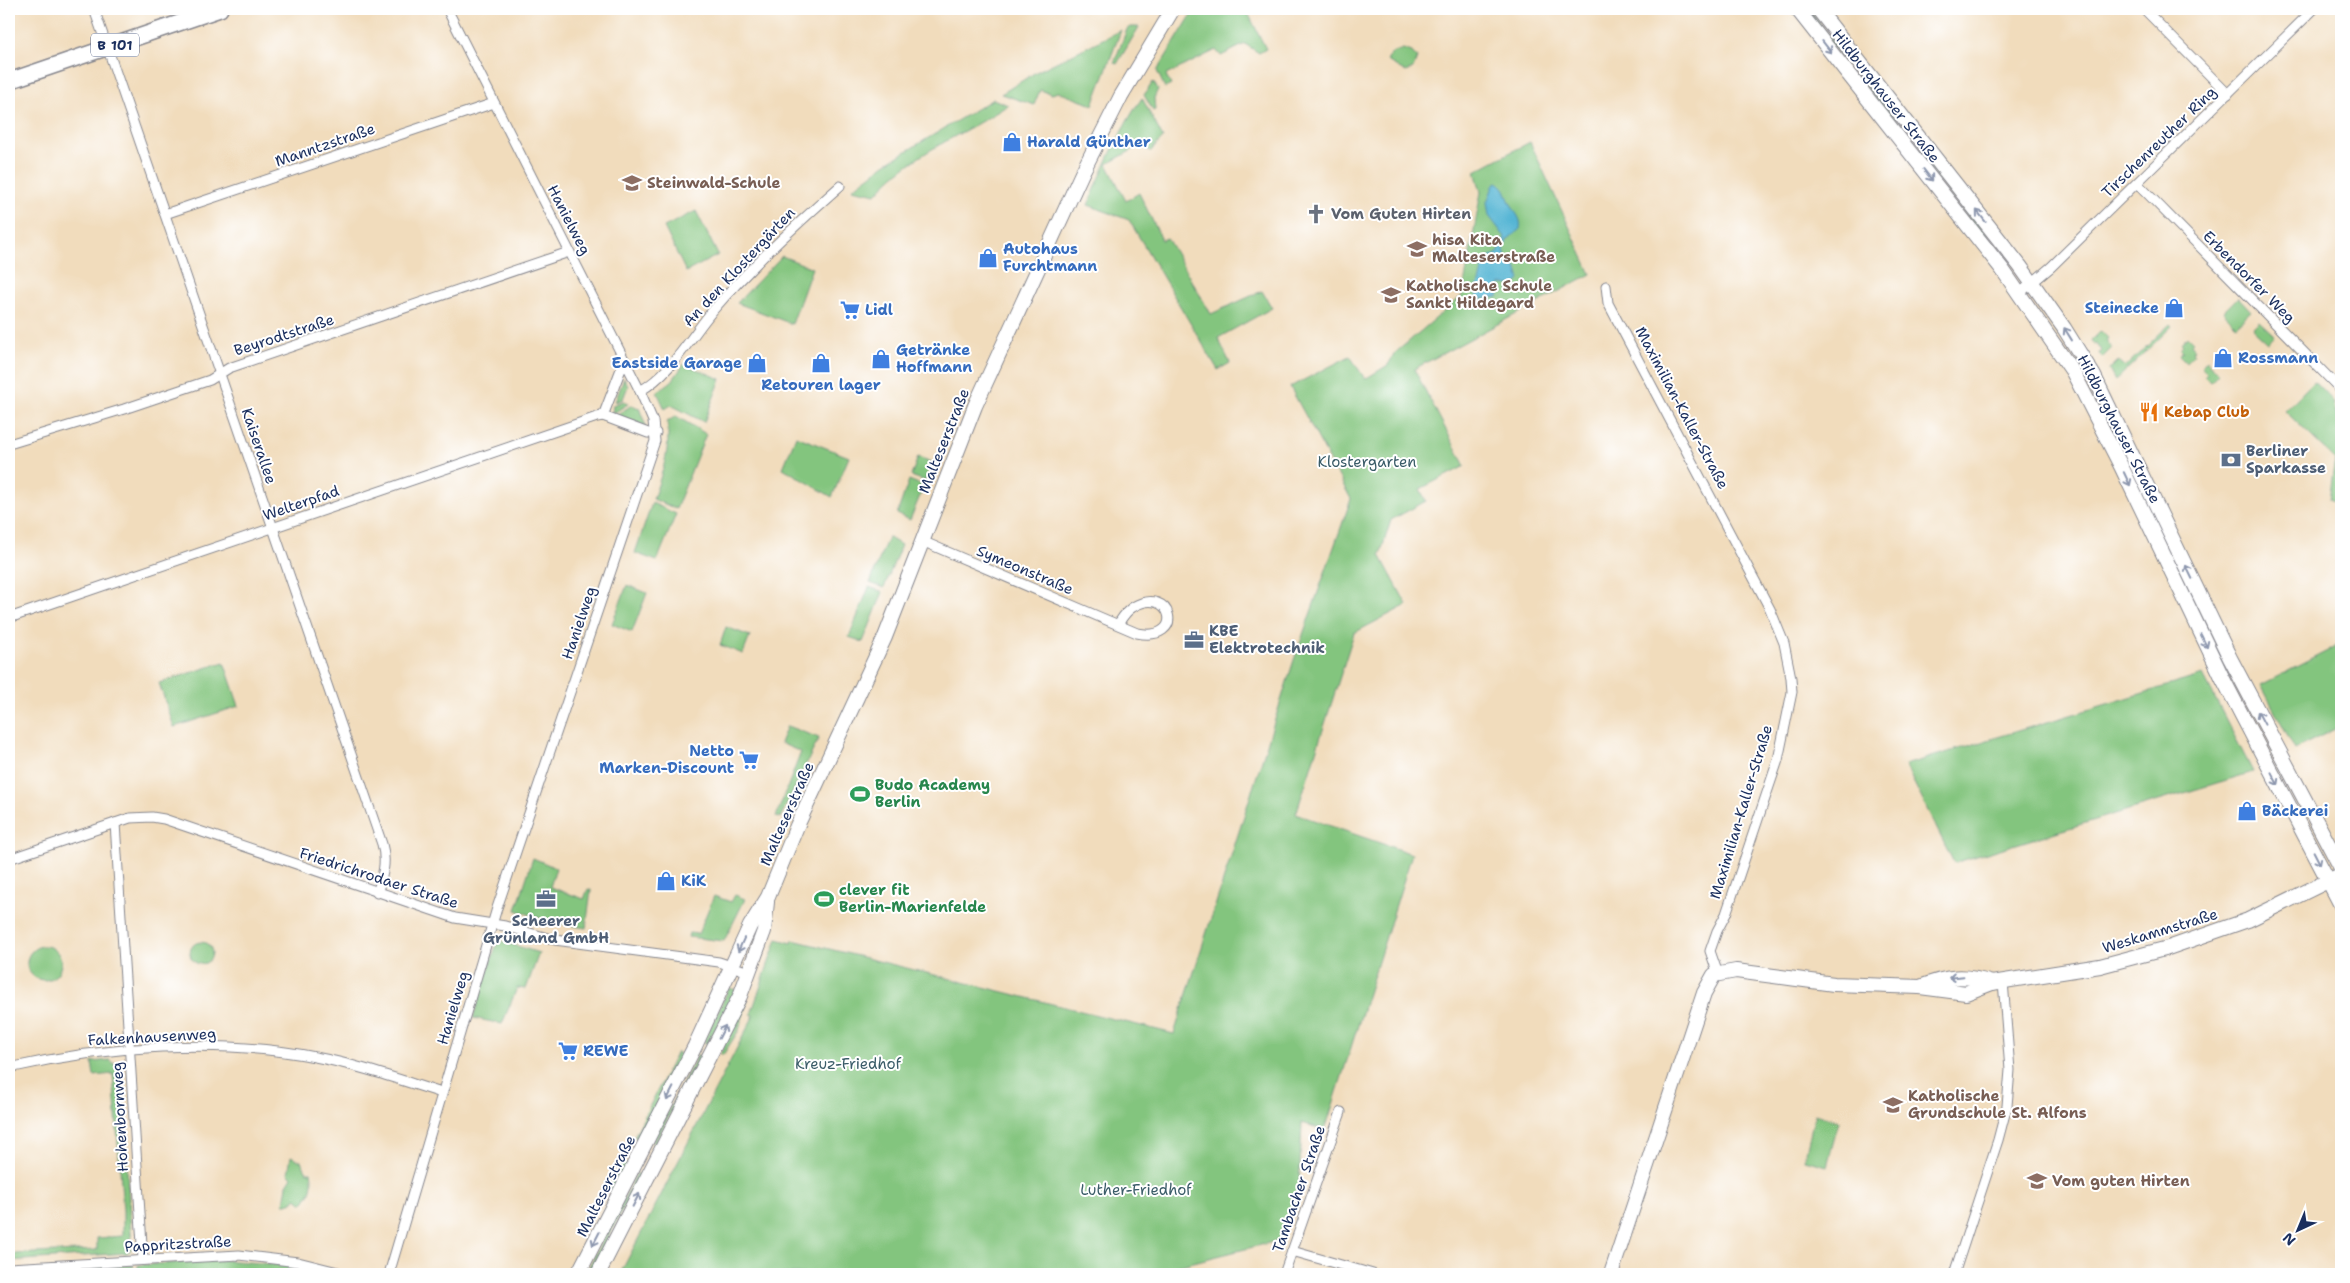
<svg xmlns="http://www.w3.org/2000/svg" width="2350" height="1283" font-family="'Shantell Sans',sans-serif">
  <style>
    .green { fill: #83c57e; stroke: #4f7a6e }
    .water { fill: #55b5d4; stroke: #387299 }
    .lines { fill: none; stroke-linecap: round; stroke-linejoin: round }
    .street-casing { stroke: #86868d; stroke-width: 11 }
    .secondary-casing { stroke: #86868d; stroke-width: 16 }
    .primary-casing { stroke: #86868d; stroke-width: 18 }
    .street { stroke: #fff; stroke-width: 9 }
    .secondary { stroke: #fff; stroke-width: 14 }
    .primary { stroke: #fff; stroke-width: 15 }
    .oneway { stroke: #8d97ae }
    .labels { text-anchor: middle; dominant-baseline: central; stroke-width: 4; stroke-linejoin: round; paint-order: stroke }
    .shield { fill: #fff; stroke: #5f6d8e; stroke-width: 1 }
    .shield-label { font-size: 14px; font-weight: bold; fill: #1b2f5e }
    .street-label { font-size: 15px; fill: #1b2f5e; stroke: #fff }
    .shop-label { font-size: 15px; font-weight: bold; fill: #366cbe; stroke: #fff; text-anchor: start }
    .education-label { font-size: 15px; font-weight: bold; fill: #785e54; stroke: #fff; text-anchor: start }
    .worship-label { font-size: 15px; font-weight: bold; fill: #5b616d; stroke: #fff; text-anchor: start }
    .food-label { font-size: 15px; font-weight: bold; fill: #c56008; stroke: #fff; text-anchor: start }
    .service-label { font-size: 15px; font-weight: bold; fill: #4e5e75; stroke: #fff; text-anchor: start }
    .park-label { font-size: 15px; fill: #3a5c68; stroke: #fff }
    .leisure-label { font-size: 15px; font-weight: bold; fill: #27864d; stroke: #fff; text-anchor: start }
  </style>
  <rect width="100%" height="100%" fill="#fff"/>
  <filter id="ink" filterUnits="userSpaceOnUse"><feTurbulence type="fractalNoise" baseFrequency=".02" numOctaves="2"/><feDisplacementMap in="SourceGraphic" scale="10" xChannelSelector="R" yChannelSelector="G"/><feConvolveMatrix kernelMatrix="1 2 1 2 8 2 1 2 1" color-interpolation-filters="sRGB"/></filter>
  <filter id="wash" filterUnits="userSpaceOnUse"><feTurbulence type="fractalNoise" baseFrequency=".0096" numOctaves="4" result="noise"/><feDisplacementMap in="SourceGraphic" scale="20" xChannelSelector="R" yChannelSelector="G"/><feGaussianBlur stdDeviation="1.12" result="paint"/><feColorMatrix in="noise" values="0 0 0 0 0 0 0 0 0 0 0 0 0 0 0 0 0 1.4 0 .05"/><feComposite in="paint" operator="in"/></filter>
  <g filter="url(#wash)">
    <rect width="100%" height="100%" fill="#f1dcbc"/>
    <g class="green">
      <polygon points="1195,9 1246,9 1266,49 1259,53 1245,44 1221,56 1216,50 1166,75 1171,85 1165,88 1157,71"/>
      <polygon points="1803,9 1808,9 1849,60 1846,63"/>
      <polygon points="1130,27 1139,27 1117,64 1114,63 1127,29"/>
      <polygon points="1121,30 1093,105 1058,92 1052,94 1040,90 1034,105 1001,94 1036,72"/>
      <polygon points="1403,49 1412,52 1417,58 1413,69 1406,72 1387,61 1392,53"/>
      <polygon points="1865,80 1989,237 1986,240 1862,82"/>
      <polygon points="1153,82 1158,89 1154,98 1155,110 1153,111 1144,95"/>
      <path d="M1142,98L1163,138L1150,152L1145,143L1107,164L1126,201L1139,193L1162,240L1167,238L1211,314L1262,291L1272,308L1218,338L1230,363L1218,370L1129,220L1088,205C1104,168 1118,132 1142,98Z"/>
      <path d="M993,99L1008,105C964,135 911,153 876,194L852,189L885,164Z"/>
      <polygon points="1530,142 1591,274 1414,369 1465,466 1420,489 1426,501 1391,520 1380,555 1407,605 1354,633 1296,814 1412,854 1325,1130 1302,1123 1299,1187 1281,1240 1146,1274 620,1274 754,1015 751,1014 777,939 792,943 793,940 1174,1034 1294,660 1351,499 1290,387 1350,356 1365,379 1388,365 1395,353 1462,296 1481,192 1475,171"/>
      <polygon points="696,211 718,255 686,272 664,227"/>
      <polygon points="782,256 812,268 792,324 737,303"/>
      <polygon points="2238,297 2251,311 2236,325 2223,312"/>
      <polygon points="2259,321 2275,336 2268,343 2252,328"/>
      <polygon points="2170,324 2172,326 2115,381 2109,370 2118,361 2125,367"/>
      <polygon points="2101,331 2108,338 2106,341 2112,348 2102,358 2099,353 2101,351 2096,343 2093,344 2091,341"/>
      <polygon points="2187,336 2193,342 2191,344 2195,349 2192,352 2194,354 2186,362 2179,355 2183,351 2180,348 2183,345 2181,343"/>
      <polygon points="2207,360 2218,374 2211,382 2204,376 2207,373 2201,367"/>
      <polygon points="684,364 721,379 704,422 671,405 665,409 657,392 672,381"/>
      <polygon points="624,378 628,386 623,399 615,402"/>
      <polygon points="2314,381 2333,401 2341,434 2341,506 2329,499 2335,459 2285,411"/>
      <polygon points="623,401 628,404 612,414 613,405"/>
      <polygon points="632,405 639,408 646,426 615,416"/>
      <path d="M676,416L706,434L676,509L653,499C662,474 671,448 667,422Z"/>
      <polygon points="796,436 849,457 832,497 783,468"/>
      <polygon points="918,457 932,462 925,481 911,476"/>
      <polygon points="909,480 924,486 910,520 897,514"/>
      <polygon points="652,503 676,514 657,561 635,553"/>
      <polygon points="888,537 901,545 884,588 870,583"/>
      <polygon points="627,585 647,593 632,632 612,624"/>
      <polygon points="869,587 883,592 863,642 849,637"/>
      <polygon points="726,627 750,636 743,654 720,645"/>
      <polygon points="2341,644 2341,726 2295,749 2261,685"/>
      <polygon points="224,662 239,706 174,727 159,683"/>
      <polygon points="2203,675 2253,772 1954,863 1905,765"/>
      <polygon points="787,726 819,738 780,818 776,817 801,752 780,743"/>
      <polygon points="533,858 556,868 550,887 584,899 588,889 591,890 586,928 555,923 516,910"/>
      <polygon points="735,895 745,899 724,941 688,937 689,933 698,934 714,896 731,902"/>
      <polygon points="498,940 539,953 526,989 517,988 502,1024 473,1018"/>
      <circle cx="201" cy="953" r="11"/>
      <circle cx="44" cy="963" r="17"/>
      <polygon points="729,988 736,990 708,1043 705,1043 704,1041"/>
      <polygon points="745,1000 747,1001 739,1030 723,1055 720,1054"/>
      <polygon points="677,1052 683,1057 642,1138 634,1137"/>
      <polygon points="698,1054 700,1057 654,1145 652,1142"/>
      <polygon points="110,1060 121,1070 132,1249 127,1253 9,1261 9,1256 14,1254 97,1250 97,1238 123,1236 123,1211 113,1074 94,1076 92,1062"/>
      <polygon points="1815,1114 1839,1121 1827,1166 1804,1160"/>
      <path d="M291,1156L301,1161L307,1172H311C314,1184 311,1195 302,1204L297,1198L291,1203L284,1204L287,1185L292,1177L288,1173Z"/>
      <polygon points="623,1161 627,1167 615,1191 607,1190"/>
      <polygon points="637,1173 640,1176 589,1274 585,1274"/>
      <polygon points="222,1260 286,1265 328,1274 138,1274 138,1265"/>
      <polygon points="133,1265 134,1274 45,1274 45,1270"/>
    </g>
    <path class="water" d="M1497,182C1508,188 1506,197 1512,206C1516,215 1522,218 1520,229L1507,240L1504,251L1507,260L1516,267L1520,280L1514,285L1500,284L1498,297L1478,299L1474,290C1483,282 1479,267 1488,259C1491,256 1496,255 1499,252L1505,237L1489,216L1487,202L1494,184Z"/>
  </g>
  <g filter="url(#ink)">
    <g class="lines">
      <defs>
        <g id="street">
          <path d="M94,9L382,844C387,862 383,875 377,893"/>
          <polyline points="2144,9 2228,94"/>
          <polyline points="2137,183 2341,390"/>
          <polyline points="165,214 494,103"/>
          <polyline points="1606,286 1608,303 1770,609 1784,643 1791,678 1792,692 1778,760 1726,914 1717,931 1710,951 1718,974"/>
          <polyline points="2020,293 2051,267 2314,9"/>
          <path d="M640,391C671,374 691,336 714,309C752,265 796,225 840,186"/>
          <polyline points="603,416 621,369 628,366"/>
          <polyline points="9,444 124,409 210,380 229,368 569,252"/>
          <path d="M922,541L1137,633C1187,643 1172,584 1133,607C1127,610 1122,618 1118,624"/>
          <polyline points="9,618 597,417 603,416 648,433 656,433"/>
          <polyline points="115,823 143,1260"/>
          <polyline points="9,859 130,818 152,817 164,819 455,918 505,926 555,940 719,962 749,972"/>
          <path d="M9,1068C104,1046 218,1038 315,1057C358,1065 400,1080 442,1093"/>
          <polyline points="1292,1251 1373,1274"/>
          <polyline points="9,1268 239,1255 298,1262 346,1274"/>
          <polyline points="389,1274 497,908 655,441 653,421 640,391 447,9"/>
          <polyline points="1284,1274 1341,1112"/>
          <polyline points="1954,1274 1998,1140 2007,1106 2010,1070 2003,981"/>
        </g>
        <g id="secondary">
          <polyline points="1797,9 2002,269 2073,372 2121,466 2223,679 2341,905"/>
          <polyline points="1818,9 2020,266 2064,328 2094,376 2230,658 2341,868"/>
          <path d="M1920,987C1948,976 1963,974 1992,983"/>
          <polyline points="578,1274 695,1046 750,926 768,897 797,826 885,637 975,406 1082,173 1121,96 1173,9"/>
          <polyline points="598,1274 740,996 764,931 767,902"/>
          <polyline points="1611,1274 1704,993 1714,975 1736,971 1834,984 1920,987 1966,993 1992,983 2100,966 2168,948 2248,920 2336,877"/>
        </g>
        <polyline id="primary" points="9,81 220,9"/>
      </defs>
      <use href="#street" class="street-casing"/>
      <use href="#secondary" class="secondary-casing"/>
      <use href="#primary" class="primary-casing"/>
      <use href="#street" class="street"/>
      <use href="#secondary" class="secondary"/>
      <use href="#primary" class="primary"/>
    </g>
    <defs><path id="oneway-shaft" d="M-6 0H5M1.5-3L5.5 0L1.5 3" fill="none" stroke-width="1.6" stroke-linecap="round" stroke-linejoin="round" transform="scale(1.25)"/></defs>
    <g class="oneway">
      <use href="#oneway-shaft" transform="translate(1827 47) rotate(52)"/>
      <use href="#oneway-shaft" transform="translate(1928 175) rotate(52)"/>
      <use href="#oneway-shaft" transform="translate(1981 216) rotate(-128)"/>
      <use href="#oneway-shaft" transform="translate(2068 334) rotate(-122)"/>
      <use href="#oneway-shaft" transform="translate(2127 479) rotate(65)"/>
      <use href="#oneway-shaft" transform="translate(2189 572) rotate(-116)"/>
      <use href="#oneway-shaft" transform="translate(2204 641) rotate(64)"/>
      <use href="#oneway-shaft" transform="translate(2261 718) rotate(-118)"/>
      <use href="#oneway-shaft" transform="translate(2275 779) rotate(62)"/>
      <use href="#oneway-shaft" transform="translate(2317 858) rotate(63)"/>
      <use href="#oneway-shaft" transform="translate(741 945) rotate(114)"/>
      <use href="#oneway-shaft" transform="translate(1956 977) rotate(174)"/>
      <use href="#oneway-shaft" transform="translate(722 1032) rotate(-63)"/>
      <use href="#oneway-shaft" transform="translate(670 1094) rotate(117)"/>
      <use href="#oneway-shaft" transform="translate(636 1200) rotate(-63)"/>
      <use href="#oneway-shaft" transform="translate(596 1239) rotate(117)"/>
    </g>
  </g>
  <defs>
    <symbol id="shop-bare" viewBox="-9 -9 18 18"><path d="M-5-2.5h2.3a2.7 3.5 0 0 1 5.4 0H5L5.5 6h-11ZM-1.5-2.5h3a1.5 2.3 0 0 0-3 0Z" fill="#3f7fe0" stroke="#fff" stroke-width="2.5" paint-order="stroke"/></symbol>
    <symbol id="school-bare" viewBox="-9 -9 18 18"><path d="M0-5L7-2L0 1L-7-2ZM-4 1L0 2.5L4 1V4Q0 6-4 4Z" fill="#8d6e63" stroke="#fff" stroke-width="2.5" paint-order="stroke"/></symbol>
    <symbol id="church-bare" viewBox="-9 -9 18 18"><path d="M-1.2-6h2.4v3.5h3.3v2.4h-3.3V6h-2.4V-.1h-3.3v-2.4h3.3Z" fill="#6b7280" stroke="#fff" stroke-width="2.5" paint-order="stroke"/></symbol>
    <symbol id="supermarket-bare" viewBox="-9 -9 18 18"><path d="M-6-5.5h2.5l.6 2H6L4.5 2H-2.5L-4.4-4H-6ZM-1.5 3.2a1.3 1.3 0 1 0 .1 0ZM3 3.2a1.3 1.3 0 1 0 .1 0Z" fill="#3f7fe0" stroke="#fff" stroke-width="2.5" paint-order="stroke"/></symbol>
    <symbol id="restaurant-bare" viewBox="-9 -9 18 18"><path d="M-5-6h1v4h1v-4h1v4h1v-4h1v5L-1.5 .5V6h-2V.5L-5-1ZM5-6V6H3V1.5H1.5Q1.5-4 5-6Z" fill="#e8710a" stroke="#fff" stroke-width="2.5" paint-order="stroke"/></symbol>
    <symbol id="bank-bare" viewBox="-9 -9 18 18"><path d="M-6-4H6V4H-6ZM0-2.3a2.3 2.3 0 1 0 0 4.6a2.3 2.3 0 1 0 0-4.6Z" fill="#5c6f8a" stroke="#fff" stroke-width="2.5" paint-order="stroke"/></symbol>
    <symbol id="office-bare" viewBox="-9 -9 18 18"><path d="M-6-3h4V-5.5h4V-3h4V5H-6ZM-1-4.5V-3h2v-1.5ZM-6 0V1H6V0Z" fill="#5c6f8a" stroke="#fff" stroke-width="2.5" paint-order="stroke"/></symbol>
    <symbol id="stadium-bare" viewBox="-9 -9 18 18"><path d="M0-5a6.5 5 0 1 0 0 10a6.5 5 0 1 0 0-10ZM-3.5-1.8h7v3.6h-7Z" fill="#2e9e5b" stroke="#fff" stroke-width="2.5" paint-order="stroke"/></symbol>
  </defs>
  <g fill-rule="evenodd">
    <use href="#shop-bare" x="998" y="128" width="28" height="28"/>
    <use href="#school-bare" x="618" y="169" width="28" height="28"/>
    <use href="#church-bare" x="1302" y="200" width="28" height="28"/>
    <use href="#school-bare" x="1403" y="235" width="28" height="28"/>
    <use href="#shop-bare" x="974" y="244" width="28" height="28"/>
    <use href="#school-bare" x="1377" y="281" width="28" height="28"/>
    <use href="#shop-bare" x="2160" y="294" width="28" height="28"/>
    <use href="#supermarket-bare" x="836" y="296" width="28" height="28"/>
    <use href="#shop-bare" x="2209" y="344" width="28" height="28"/>
    <use href="#shop-bare" x="867" y="345" width="28" height="28"/>
    <use href="#shop-bare" x="743" y="349" width="28" height="28"/>
    <use href="#shop-bare" x="807" y="349" width="28" height="28"/>
    <use href="#restaurant-bare" x="2135" y="398" width="28" height="28"/>
    <use href="#bank-bare" x="2217" y="446" width="28" height="28"/>
    <use href="#office-bare" x="1180" y="626" width="28" height="28"/>
    <use href="#supermarket-bare" x="735" y="746" width="28" height="28"/>
    <use href="#stadium-bare" x="846" y="780" width="28" height="28"/>
    <use href="#shop-bare" x="2233" y="797" width="28" height="28"/>
    <use href="#shop-bare" x="652" y="867" width="28" height="28"/>
    <use href="#office-bare" x="532" y="885" width="28" height="28"/>
    <use href="#stadium-bare" x="810" y="885" width="28" height="28"/>
    <use href="#supermarket-bare" x="554" y="1037" width="28" height="28"/>
    <use href="#school-bare" x="1879" y="1091" width="28" height="28"/>
    <use href="#school-bare" x="2023" y="1167" width="28" height="28"/>
  </g>
  <g class="labels">
    <rect class="shield" x="91" y="33.5" width="48" height="23" rx="4"/>
    <g class="shield-label">
      <text x="115" y="45">B 101</text>
    </g>
    <g class="street-label">
      <text transform="translate(1886 96) rotate(52)">Hildburghauser Straße</text>
      <text transform="translate(2159 142) rotate(-44)">Tirschenreuther Ring</text>
      <text transform="translate(325 145) rotate(-19)">Manntzstraße</text>
      <text transform="translate(569 220) rotate(63)">Hanielweg</text>
      <text transform="translate(739 267) rotate(-47)">An den Klostergärten</text>
      <text transform="translate(2249 277) rotate(45)">Erbendorfer Weg</text>
      <text transform="translate(284 335) rotate(-18)">Beyrodtstraße</text>
      <text transform="translate(1682 408) rotate(62)">Maximilian-Kaller-Straße</text>
      <text transform="translate(2119 429) rotate(63)">Hildburghauser Straße</text>
      <text transform="translate(944 441) rotate(-68)">Malteserstraße</text>
      <text transform="translate(259 446) rotate(71)">Kaiserallee</text>
      <text transform="translate(301 503) rotate(-19)">Welterpfad</text>
      <text transform="translate(1025 570) rotate(23)">Symeonstraße</text>
      <text transform="translate(579 623) rotate(-71)">Hanielweg</text>
      <text transform="translate(1741 812) rotate(-73)">Maximilian-Kaller-Straße</text>
      <text transform="translate(787 814) rotate(-66)">Malteserstraße</text>
      <text transform="translate(379 878) rotate(18)">Friedrichrodaer Straße</text>
      <text transform="translate(2160 931) rotate(-17)">Weskammstraße</text>
      <text transform="translate(453 1008) rotate(-73)">Hanielweg</text>
      <text transform="translate(152 1037) rotate(-3)">Falkenhausenweg</text>
      <text transform="translate(120 1117) rotate(-93)">Hohenbornweg</text>
      <text transform="translate(606 1186) rotate(-63)">Malteserstraße</text>
      <text transform="translate(1299 1189) rotate(-71)">Tambacher Straße</text>
      <text transform="translate(178 1244) rotate(-3)">Pappritzstraße</text>
    </g>
    <g class="shop-label">
      <text x="1027" y="142">Harald Günther</text>
      <text x="1003" y="249">Autohaus<tspan x="1003" dy="17">Furchtmann</tspan></text>
      <text x="2159" y="308" text-anchor="end">Steinecke</text>
      <text x="865" y="310">Lidl</text>
      <text x="896" y="350">Getränke<tspan x="896" dy="17">Hoffmann</tspan></text>
      <text x="2238" y="358">Rossmann</text>
      <text x="742" y="363" text-anchor="end">Eastside Garage</text>
      <text x="821" y="385" text-anchor="middle">Retouren lager</text>
      <text x="734" y="751" text-anchor="end">Netto<tspan x="734" dy="17">Marken-Discount</tspan></text>
      <text x="2262" y="811">Bäckerei</text>
      <text x="681" y="881">KiK</text>
      <text x="583" y="1051">REWE</text>
    </g>
    <g class="education-label">
      <text x="647" y="183">Steinwald-Schule</text>
      <text x="1432" y="240">hisa Kita<tspan x="1432" dy="17">Malteserstraße</tspan></text>
      <text x="1406" y="286">Katholische Schule<tspan x="1406" dy="17">Sankt Hildegard</tspan></text>
      <text x="1908" y="1096">Katholische<tspan x="1908" dy="17">Grundschule St. Alfons</tspan></text>
      <text x="2052" y="1181">Vom guten Hirten</text>
    </g>
    <g class="worship-label">
      <text x="1331" y="214">Vom Guten Hirten</text>
    </g>
    <g class="food-label">
      <text x="2164" y="412">Kebap Club</text>
    </g>
    <g class="service-label">
      <text x="2246" y="451">Berliner<tspan x="2246" dy="17">Sparkasse</tspan></text>
      <text x="1209" y="631">KBE<tspan x="1209" dy="17">Elektrotechnik</tspan></text>
      <text x="546" y="921" text-anchor="middle">Scheerer<tspan x="546" dy="17">Grünland GmbH</tspan></text>
    </g>
    <g class="park-label">
      <text x="1367" y="462">Klostergarten</text>
      <text x="848" y="1064">Kreuz-Friedhof</text>
      <text x="1136" y="1190">Luther-Friedhof</text>
    </g>
    <g class="leisure-label">
      <text x="875" y="785">Budo Academy<tspan x="875" dy="17">Berlin</tspan></text>
      <text x="839" y="890">clever fit<tspan x="839" dy="17">Berlin-Marienfelde</tspan></text>
    </g>
  </g>
  <rect width="2350" height="1283" fill="none" stroke="#fff" stroke-width="30"/>
  <g transform="translate(2298 1230) rotate(224)" stroke="#ffffff" stroke-width="4" paint-order="stroke">
  <path d="M0-4L9 19L0 12L-9 19Z" fill="#1b2f5e"/>
  <text y="-8" font-size="14" font-weight="bold" text-anchor="middle" fill="#1b2f5e">N</text>
  </g>
</svg>
